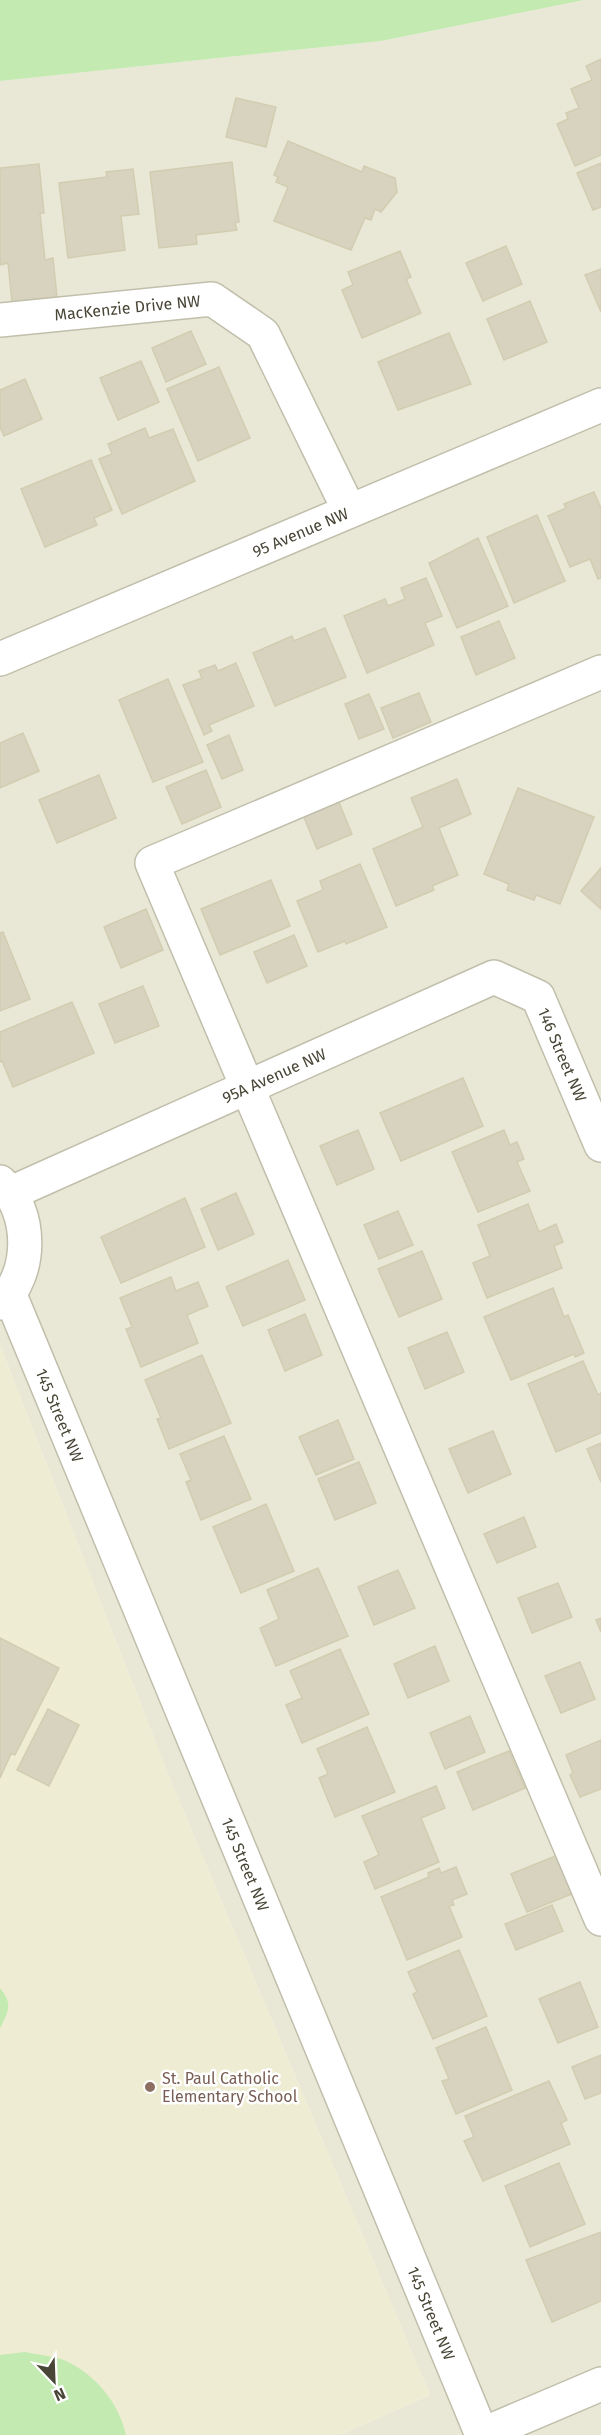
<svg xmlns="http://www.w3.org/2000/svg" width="601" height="2435" font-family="'Fira Sans',sans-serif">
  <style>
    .residential { fill: #e9e8d7 }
    .education { fill: #eeedd3 }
    .green { fill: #c3eab1 }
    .building { fill: #d7d3be; stroke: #d2cdb1; stroke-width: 1.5 }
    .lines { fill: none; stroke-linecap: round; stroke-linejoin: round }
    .minor-casing { stroke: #c1bfab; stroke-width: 36 }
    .minor { stroke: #fff; stroke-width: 33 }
    .education-dot { fill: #8d6e63; stroke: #fff; stroke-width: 2 }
    .labels { text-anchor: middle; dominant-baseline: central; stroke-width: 5; stroke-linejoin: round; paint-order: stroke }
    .street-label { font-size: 16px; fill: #494637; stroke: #fff }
    .education-label { font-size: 16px; fill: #785e54; stroke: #fff; text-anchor: start }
  </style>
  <rect width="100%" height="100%" fill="#f5f4e9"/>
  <polygon class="residential" points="584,0 601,0 601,2435 340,2435 430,2395 170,1779 0,1345 0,81 381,41"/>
  <polygon class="education" points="0,1345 170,1779 430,2395 340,2435 0,2435"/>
  <g class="green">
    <polygon points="0,0 584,0 381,41 0,81"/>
    <path d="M0,1988C13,2004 9,2011 0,2028Z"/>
    <path d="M25,2352C38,2355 55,2356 66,2361C96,2375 119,2403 126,2435H0V2355Z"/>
  </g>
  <g class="building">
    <polygon points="601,59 601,155 575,166 557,124 568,119 566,113 579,108 571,89 592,80 586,66"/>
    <polygon points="236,98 276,107 266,147 226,137"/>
    <polygon points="288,141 362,172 364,166 395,178 397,192 381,212 375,209 371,220 365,218 351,250 274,221 288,187 276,182 278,177 274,175"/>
    <polygon points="232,162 239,222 235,223 237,230 196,235 197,244 159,248 150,172"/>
    <polygon points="601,163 601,207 593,210 577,173"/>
    <polygon points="39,164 44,213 40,213 45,260 53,258 57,297 12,302 8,263 0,265 0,168"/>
    <polygon points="133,169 139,214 121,216 125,250 68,258 59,183 107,177 106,172"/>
    <polygon points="506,246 522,284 483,301 466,263"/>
    <polygon points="400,251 411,277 406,279 421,313 362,338 342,290 353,285 348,272"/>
    <polygon points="601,269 601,312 585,275"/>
    <polygon points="530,301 547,342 504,360 487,319"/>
    <polygon points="191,331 206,364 166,382 152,348"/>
    <polygon points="449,333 471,384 398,410 378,362"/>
    <polygon points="141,361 159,402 118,420 100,378"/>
    <polygon points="219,367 250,438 198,461 167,389"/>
    <polygon points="25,379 42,419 4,436 0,427 0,390"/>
    <polygon points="145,428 149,438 173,429 195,481 122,514 99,459 112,454 108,444"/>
    <polygon points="91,460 112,510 94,518 97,525 45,547 21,489"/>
    <polygon points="594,492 601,508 601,578 598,579 590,559 570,567 548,516 566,508 564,504"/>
    <polygon points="537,515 565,581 514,603 487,537"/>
    <polygon points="478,538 508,606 457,628 429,563"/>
    <polygon points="426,578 442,616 425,623 434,645 367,673 344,616 385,599 388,606 405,599 401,588"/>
    <polygon points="499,621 515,658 476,675 461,637"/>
    <polygon points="325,628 346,677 275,706 253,653 292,636 294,641"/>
    <polygon points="236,663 254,706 209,725 212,731 204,735 183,685 202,678 199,671 215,665 218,671"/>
    <polygon points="168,679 203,762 153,782 119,700"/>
    <polygon points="419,693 431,722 393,738 381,708"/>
    <polygon points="369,694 384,729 359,739 345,704"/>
    <polygon points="23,733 39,771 0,788 0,743"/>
    <polygon points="229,735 243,770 222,779 207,745"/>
    <polygon points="206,770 221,807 182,824 166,787"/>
    <polygon points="99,775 116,818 57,843 39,800"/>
    <polygon points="457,779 471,814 439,828 458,875 432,886 434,890 396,906 373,849 423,827 411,798"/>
    <polygon points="518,788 594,817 560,904 536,895 534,900 507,890 509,884 484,874"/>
    <polygon points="338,800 352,834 317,849 303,815"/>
    <polygon points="360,864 387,927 346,944 345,941 318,952 297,901 323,890 320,881"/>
    <polygon points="601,868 601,909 581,891"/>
    <polygon points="271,880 290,926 220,955 201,909"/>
    <polygon points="146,909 163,950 121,968 104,927"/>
    <polygon points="3,932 30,999 0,1011 0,933"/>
    <polygon points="294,935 307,966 267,983 254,952"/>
    <polygon points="143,986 159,1026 115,1043 99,1004"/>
    <polygon points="72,1002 94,1053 13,1087 2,1061 0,1062 0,1032"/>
    <polygon points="463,1078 483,1126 401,1161 380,1113"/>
    <polygon points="358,1130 374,1169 337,1185 320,1146"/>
    <polygon points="504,1130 510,1145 517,1142 524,1159 517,1162 530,1191 478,1212 452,1152"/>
    <polygon points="236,1193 254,1234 218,1250 201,1209"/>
    <polygon points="185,1198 205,1247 121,1283 101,1237"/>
    <polygon points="528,1204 539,1232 556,1224 563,1242 554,1246 562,1268 487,1298 473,1263 490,1256 478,1225"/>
    <polygon points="398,1211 413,1245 379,1259 364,1225"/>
    <polygon points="422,1251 442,1299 399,1317 378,1269"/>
    <polygon points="288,1260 305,1300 243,1326 226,1287"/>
    <polygon points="171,1277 176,1291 198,1282 208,1306 187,1315 198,1343 141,1367 126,1329 132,1327 120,1298"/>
    <polygon points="553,1288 564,1317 568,1315 584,1353 575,1357 574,1354 511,1380 484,1317"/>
    <polygon points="305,1314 322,1355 285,1371 268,1330"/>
    <polygon points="447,1332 464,1372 425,1389 408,1348"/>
    <polygon points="202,1355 231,1423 169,1449 157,1419 161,1418 145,1380"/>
    <polygon points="583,1361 598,1395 601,1393 601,1433 556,1452 528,1384"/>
    <polygon points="338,1420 354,1459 316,1475 299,1437"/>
    <polygon points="493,1431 511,1474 468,1493 449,1449"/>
    <polygon points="224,1436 251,1499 201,1520 186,1482 191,1480 180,1454"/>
    <polygon points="601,1443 601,1482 587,1449"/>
    <polygon points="359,1462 376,1503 335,1520 318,1479"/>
    <polygon points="266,1504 294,1571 241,1593 213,1527"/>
    <polygon points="524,1517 536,1547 497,1563 484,1534"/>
    <polygon points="318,1568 348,1636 276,1666 260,1628 279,1619 267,1590"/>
    <polygon points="398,1570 415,1608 374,1625 358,1587"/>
    <polygon points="558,1583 572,1617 532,1633 518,1598"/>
    <polygon points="601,1618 601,1632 596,1620"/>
    <polygon points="0,1638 59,1668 15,1755 11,1754 0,1778"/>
    <polygon points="435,1646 449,1681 408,1698 394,1664"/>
    <polygon points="340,1649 369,1714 302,1743 286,1705 302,1698 290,1671"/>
    <polygon points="580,1662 595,1699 561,1713 545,1676"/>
    <polygon points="48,1709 79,1725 49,1786 17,1770"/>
    <polygon points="470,1716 485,1752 445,1769 430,1733"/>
    <polygon points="367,1727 395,1792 335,1817 319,1778 328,1774 317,1749"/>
    <polygon points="601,1740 601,1789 580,1797 570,1775 573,1773 566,1755"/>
    <polygon points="509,1751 525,1788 473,1810 457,1772"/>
    <polygon points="436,1786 445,1808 421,1818 439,1862 375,1889 364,1862 379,1855 362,1816"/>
    <polygon points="558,1855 574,1893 527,1912 511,1874"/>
    <polygon points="456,1867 467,1894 452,1900 454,1905 449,1906 462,1937 407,1960 381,1897 429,1877 428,1873 439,1868 441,1873"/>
    <polygon points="552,1905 563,1931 516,1950 505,1924"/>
    <polygon points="459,1950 487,2016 433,2039 413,1994 417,1992 408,1972"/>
    <polygon points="580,1982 598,2027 558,2043 539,1999"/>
    <polygon points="486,2027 512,2090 456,2114 442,2081 449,2079 436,2048"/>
    <polygon points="601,2055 601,2093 585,2099 572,2067"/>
    <polygon points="549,2081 567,2120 561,2123 570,2144 483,2181 464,2141 474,2137 465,2116"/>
    <polygon points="559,2163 585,2224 530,2247 505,2186"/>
    <polygon points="601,2232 601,2301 552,2322 526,2260"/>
  </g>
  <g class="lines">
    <defs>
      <g id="minor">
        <path id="s1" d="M0,320L212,299L263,334L349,510"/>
        <path id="s2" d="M0,659L601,405"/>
        <polyline points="601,672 152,863 601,1919"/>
        <path d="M0,1182C33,1210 33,1276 0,1303"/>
        <path id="s3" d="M11,1193L494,977L538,997L601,1145"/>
        <path id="s4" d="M10,1295L482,2435"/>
        <polyline points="481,2435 601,2384"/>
      </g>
    </defs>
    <use href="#minor" class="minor-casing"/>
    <use href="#minor" class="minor"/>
  </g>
  <circle class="education-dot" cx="150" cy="2087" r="6"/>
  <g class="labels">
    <g class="street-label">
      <text stroke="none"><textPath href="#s1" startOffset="128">MacKenzie Drive NW</textPath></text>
      <text stroke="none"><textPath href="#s2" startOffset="326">95 Avenue NW</textPath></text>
      <text stroke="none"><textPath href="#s3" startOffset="640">146 Street NW</textPath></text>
      <text stroke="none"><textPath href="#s3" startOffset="288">95A Avenue NW</textPath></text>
      <text stroke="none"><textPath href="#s4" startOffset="130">145 Street NW</textPath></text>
      <text stroke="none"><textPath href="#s4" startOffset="616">145 Street NW</textPath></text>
      <text stroke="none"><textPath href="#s4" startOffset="1102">145 Street NW</textPath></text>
    </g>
    <g class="education-label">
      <text x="162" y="2078">St. Paul Catholic<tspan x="162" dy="18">Elementary School</tspan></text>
    </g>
  </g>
  <g transform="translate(54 2381) rotate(157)" stroke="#ffffff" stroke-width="4.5" paint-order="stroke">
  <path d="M0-4.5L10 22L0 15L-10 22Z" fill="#494637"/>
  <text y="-9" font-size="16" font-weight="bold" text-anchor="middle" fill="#494637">N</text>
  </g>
</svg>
